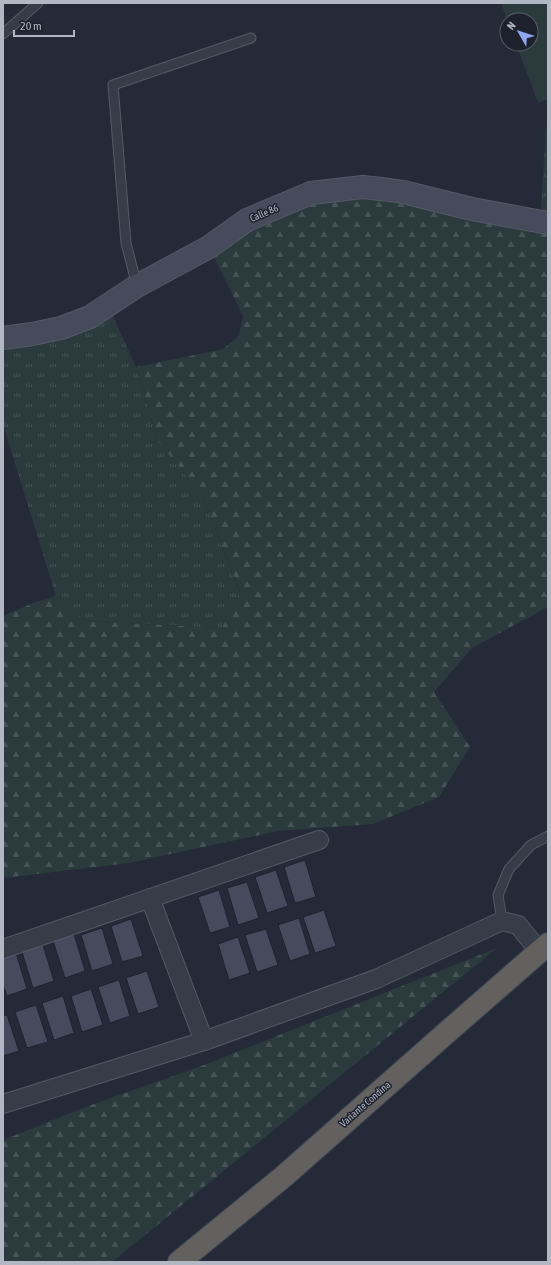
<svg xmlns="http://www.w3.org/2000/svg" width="551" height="1265" font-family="'Asap Condensed',sans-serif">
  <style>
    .grass { fill: url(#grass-tufts) }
    .forest { fill: url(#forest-firs) }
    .pitch { fill: #2a3a3d }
    .building { fill: #454b5c; stroke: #1f232f }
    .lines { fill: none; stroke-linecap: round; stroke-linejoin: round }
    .service-casing { stroke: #555a66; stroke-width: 11 }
    .minor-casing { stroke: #555a66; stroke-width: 20 }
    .secondary-casing { stroke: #555a66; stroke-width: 24 }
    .trunk-casing { stroke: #424753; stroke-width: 24 }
    .service { stroke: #373c49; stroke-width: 9 }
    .minor { stroke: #373c49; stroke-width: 18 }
    .secondary { stroke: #464b5b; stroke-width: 22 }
    .trunk { stroke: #62615f; stroke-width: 22 }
    .labels { text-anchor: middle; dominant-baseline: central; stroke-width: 3; stroke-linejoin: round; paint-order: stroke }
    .street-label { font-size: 10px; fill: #b2b7c4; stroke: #1d212d }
  </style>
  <defs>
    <pattern id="grass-tufts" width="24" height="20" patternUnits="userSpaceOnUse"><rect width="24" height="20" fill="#2a3a3d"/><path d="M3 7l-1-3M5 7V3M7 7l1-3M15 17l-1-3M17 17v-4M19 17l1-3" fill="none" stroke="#465457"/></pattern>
    <pattern id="forest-firs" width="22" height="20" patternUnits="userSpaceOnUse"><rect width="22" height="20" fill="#2a3a3d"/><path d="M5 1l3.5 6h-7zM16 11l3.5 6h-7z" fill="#465457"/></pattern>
  </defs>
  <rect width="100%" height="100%" fill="#242a38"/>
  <g class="grass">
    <polygon points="547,116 548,116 548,222 540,222"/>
    <polygon points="108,305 136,367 158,441 203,497 240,593 222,628 85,621 56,596 3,425 3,338"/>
  </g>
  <g class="forest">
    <polygon points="330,191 548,221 548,607 472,648 434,692 470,747 439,797 373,824 278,831 129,863 3,878 3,616 33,603 56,596 85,621 222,628 240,592 203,497 158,441 136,367 223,349 239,336 243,316 209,247"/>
    <polygon points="497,948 112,1262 3,1262 3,1140 91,1105 204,1065"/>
  </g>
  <polygon class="pitch" points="501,3 548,3 548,99 538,103 516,44 531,44 531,20 507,20"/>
  <g class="building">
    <polygon points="305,860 316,897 295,903 284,867"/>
    <polygon points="276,870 288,906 267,913 255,877"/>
    <polygon points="247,882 259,918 238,925 227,888"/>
    <polygon points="219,890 230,927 210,933 198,897"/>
    <polygon points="324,910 336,946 315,953 303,917"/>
    <polygon points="299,918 310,954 290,961 278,925"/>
    <polygon points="131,919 143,956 122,962 111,926"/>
    <polygon points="102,928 113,964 92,971 81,935"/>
    <polygon points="266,929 278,965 257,972 245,935"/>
    <polygon points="74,934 85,971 65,978 53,941"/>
    <polygon points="238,937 250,973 229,980 218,944"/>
    <polygon points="43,945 54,981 33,988 22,952"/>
    <polygon points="16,953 27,989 7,996 3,985 3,957"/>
    <polygon points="147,971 159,1007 138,1014 126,978"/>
    <polygon points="119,980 130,1016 110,1023 98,987"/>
    <polygon points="91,989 103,1025 82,1032 71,996"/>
    <polygon points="63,996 74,1033 54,1040 42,1003"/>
    <polygon points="36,1005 48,1042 27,1048 15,1012"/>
    <polygon points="7,1015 19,1051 3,1056 3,1016"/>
  </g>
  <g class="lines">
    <defs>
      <g id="service">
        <polyline points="3,34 38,3"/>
        <polyline points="137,286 126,243 113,85 251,38"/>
        <polyline points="502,921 498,895 509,869 531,845 548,836"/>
      </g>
      <g id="minor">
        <polyline points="150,898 204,1041"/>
        <polyline points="3,949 319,840"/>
        <polyline points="3,1104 204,1041 376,979 502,921 518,925 539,951"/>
      </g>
      <polyline id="secondary" points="3,338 32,334 61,328 90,317 137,286 209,247 247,220 311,193 363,187 390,190 403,192 472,209 548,223"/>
      <polyline id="trunk" points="179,1262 283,1177 445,1034 548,944"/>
    </defs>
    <use href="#service" class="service-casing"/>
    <use href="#minor" class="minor-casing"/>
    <use href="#secondary" class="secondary-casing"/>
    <use href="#trunk" class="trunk-casing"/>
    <use href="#service" class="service"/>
    <use href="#minor" class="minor"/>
    <use href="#secondary" class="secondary"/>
    <use href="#trunk" class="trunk"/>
  </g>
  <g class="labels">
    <g class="street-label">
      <text transform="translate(264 213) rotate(-23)">Calle 86</text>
      <text transform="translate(365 1104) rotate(-41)">Variante Condina</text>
    </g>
  </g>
  <rect width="551" height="1265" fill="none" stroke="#b2b7c4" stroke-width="8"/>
  <g transform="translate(519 32) rotate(309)"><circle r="19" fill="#1d212d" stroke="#595d69"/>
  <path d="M0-3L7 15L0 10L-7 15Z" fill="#8ea6ee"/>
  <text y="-6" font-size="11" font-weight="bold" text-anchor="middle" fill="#b2b7c4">N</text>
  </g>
  <path d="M14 30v6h60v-6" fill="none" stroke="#b2b7c4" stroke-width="2"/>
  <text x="20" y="30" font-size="12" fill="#b2b7c4" stroke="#1d212d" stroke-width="3" paint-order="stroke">20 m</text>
</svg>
